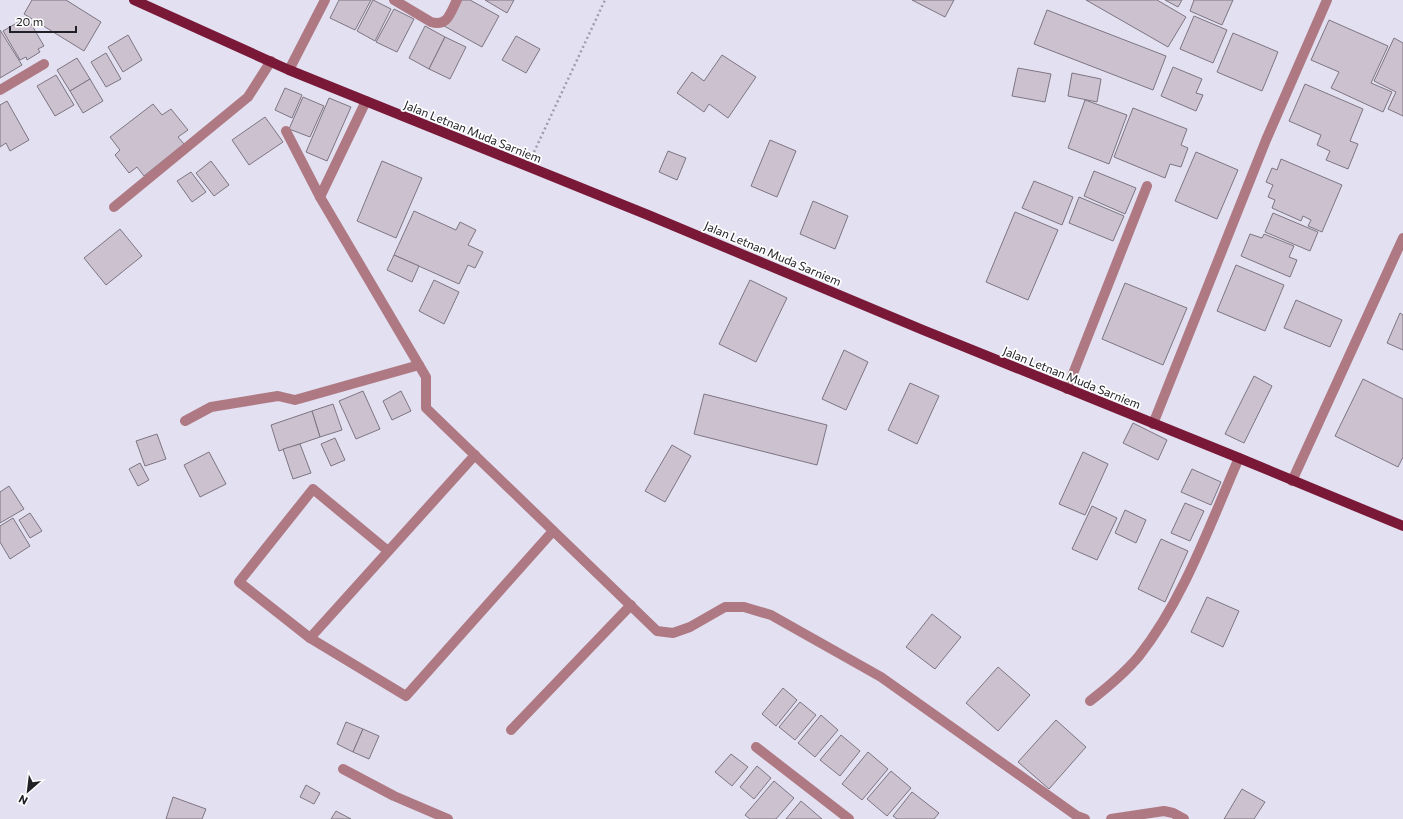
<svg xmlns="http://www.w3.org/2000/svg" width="1403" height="819" font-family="Commissioner,sans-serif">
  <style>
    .building { fill: #cbc1cf; stroke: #7e7582 }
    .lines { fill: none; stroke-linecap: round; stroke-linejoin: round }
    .path { stroke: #9e9daa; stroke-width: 2.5; stroke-dasharray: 2 3; stroke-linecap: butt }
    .minor { stroke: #af7983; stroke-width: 10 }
    .major { stroke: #791837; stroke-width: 10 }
    .labels { text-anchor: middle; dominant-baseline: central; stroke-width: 3.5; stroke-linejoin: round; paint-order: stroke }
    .street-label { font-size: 12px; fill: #202026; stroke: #fff }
  </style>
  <rect width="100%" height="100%" fill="#e2e0f1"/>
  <g class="building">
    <polygon points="32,0 66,0 101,22 84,51 24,14"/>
    <polygon points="339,0 371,0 355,30 330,18"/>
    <polygon points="373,0 391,9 375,41 357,31"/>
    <polygon points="459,0 470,0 499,16 482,47 444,26"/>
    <polygon points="485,0 514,0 507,13"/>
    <polygon points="912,0 954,0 945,17"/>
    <polygon points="1086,0 1157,0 1186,17 1168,47"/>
    <polygon points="1165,0 1182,0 1178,7"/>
    <polygon points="1194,0 1233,0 1222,25 1190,11"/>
    <polygon points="394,9 414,19 397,52 376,42"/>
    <polygon points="1047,10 1166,56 1153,90 1034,44"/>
    <polygon points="1194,16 1227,30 1213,63 1180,49"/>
    <polygon points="27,17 44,46 38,49 40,52 27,60 26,57 20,60 3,31"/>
    <polygon points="1329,20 1388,46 1371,83 1392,92 1383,112 1331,88 1339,72 1311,60"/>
    <polygon points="425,26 445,37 429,69 409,58"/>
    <polygon points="0,30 22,65 0,78"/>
    <polygon points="1233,33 1278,52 1262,91 1217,72"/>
    <polygon points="128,35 142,60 123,72 108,47"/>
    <polygon points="516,36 540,49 526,73 502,60"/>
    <polygon points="445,37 466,47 450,79 429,69"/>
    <polygon points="1394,38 1403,43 1403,116 1388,109 1396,92 1374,81"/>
    <polygon points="106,53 121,79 106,87 91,62"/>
    <polygon points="722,55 756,77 728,118 709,104 704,112 677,93 692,72 704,81"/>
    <polygon points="77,58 90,79 70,91 57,70"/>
    <polygon points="1173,67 1202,79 1196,93 1203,95 1196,111 1161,96"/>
    <polygon points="1018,68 1051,74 1045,102 1012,96"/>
    <polygon points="1072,73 1101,79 1097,102 1068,96"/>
    <polygon points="56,75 74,105 55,116 37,86"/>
    <polygon points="90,79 103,101 83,113 70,91"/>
    <polygon points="1305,84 1363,109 1350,141 1358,144 1348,169 1326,160 1330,151 1317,145 1321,135 1289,121"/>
    <polygon points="285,88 302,95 292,118 275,110"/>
    <polygon points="303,97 324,106 310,137 289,129"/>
    <polygon points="329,98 351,107 327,161 306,152"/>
    <polygon points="1085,100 1127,115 1109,164 1068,148"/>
    <polygon points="7,101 29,140 10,151 6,143 0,147 0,105"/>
    <polygon points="153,104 162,115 171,109 188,130 178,137 184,144 144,176 137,167 129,173 115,155 120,150 110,137"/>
    <polygon points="1133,108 1187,129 1181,145 1188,148 1181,167 1170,164 1165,178 1114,157"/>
    <polygon points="265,117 283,142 249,165 232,140"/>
    <polygon points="770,140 796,151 777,197 751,186"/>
    <polygon points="668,151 686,158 677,180 659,172"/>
    <polygon points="1196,152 1238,170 1217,219 1175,201"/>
    <polygon points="1281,159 1342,185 1322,232 1308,226 1311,220 1303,216 1301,221 1272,208 1275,200 1268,197 1273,185 1266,182 1272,168 1277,170"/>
    <polygon points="211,161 229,185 214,196 196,173"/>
    <polygon points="382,161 422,178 396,238 357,221"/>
    <polygon points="1094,171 1136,188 1125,214 1084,196"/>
    <polygon points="191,172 206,192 192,202 177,181"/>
    <polygon points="1034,181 1073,197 1062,225 1022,208"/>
    <polygon points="1079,197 1124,216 1113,241 1069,223"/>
    <polygon points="813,201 848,216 835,249 800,234"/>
    <polygon points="414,211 456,230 460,222 476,230 468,245 483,252 475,268 468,265 459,284 394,255"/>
    <polygon points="1015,212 1058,230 1028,300 986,282"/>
    <polygon points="1273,213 1318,232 1310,251 1265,232"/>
    <polygon points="120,229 142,256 106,285 84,258"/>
    <polygon points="1250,234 1262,238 1264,234 1294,246 1289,257 1297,260 1290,277 1241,256"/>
    <polygon points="394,255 419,266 412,282 387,270"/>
    <polygon points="1236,265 1284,285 1265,331 1217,311"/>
    <polygon points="434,280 459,292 444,324 419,311"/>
    <polygon points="750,280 787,298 756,362 719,344"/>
    <polygon points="1125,283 1187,308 1163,365 1102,339"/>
    <polygon points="1296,300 1342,320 1330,347 1284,328"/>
    <polygon points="1400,313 1403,315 1403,350 1387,343"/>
    <polygon points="844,350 868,362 846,410 822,399"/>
    <polygon points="1254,376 1272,386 1244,443 1225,434"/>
    <polygon points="1363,379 1403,399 1403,457 1398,467 1335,436"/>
    <polygon points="910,383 939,396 917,444 888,430"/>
    <polygon points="363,391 380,429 356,439 339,401"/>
    <polygon points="401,391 411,411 392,420 383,401"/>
    <polygon points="704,394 827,425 817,465 694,434"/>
    <polygon points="333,404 342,430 320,437 312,411"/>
    <polygon points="312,411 320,437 279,451 271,425"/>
    <polygon points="1133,423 1167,440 1158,460 1123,443"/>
    <polygon points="157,434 166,459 145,466 136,441"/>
    <polygon points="335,438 345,460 331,466 321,444"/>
    <polygon points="300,444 311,473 293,479 283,449"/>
    <polygon points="672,445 691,456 665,502 645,491"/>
    <polygon points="209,452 226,484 200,497 184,465"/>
    <polygon points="1083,452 1108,464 1085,515 1059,504"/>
    <polygon points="140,463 149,480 138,486 129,469"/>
    <polygon points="1192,469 1221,482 1211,505 1181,492"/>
    <polygon points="9,486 24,509 0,523 0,492"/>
    <polygon points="1185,503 1204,511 1190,541 1171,533"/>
    <polygon points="1092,506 1117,518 1097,560 1072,549"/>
    <polygon points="1125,510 1146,520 1136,543 1115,533"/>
    <polygon points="30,513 42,531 30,538 19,520"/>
    <polygon points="13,518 30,546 10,559 0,542 0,526"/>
    <polygon points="1161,539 1188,551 1165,602 1138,589"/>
    <polygon points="1207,597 1239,611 1223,647 1191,632"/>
    <polygon points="932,614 961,637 935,669 906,647"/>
    <polygon points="998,667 1030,695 998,731 966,703"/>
    <polygon points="783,688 797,700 776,726 762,714"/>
    <polygon points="800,702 816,715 795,740 779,727"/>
    <polygon points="821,715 838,730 815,757 798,743"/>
    <polygon points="1056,720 1086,747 1049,789 1018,762"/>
    <polygon points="346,722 363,729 353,752 337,744"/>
    <polygon points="363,729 379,736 369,759 353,752"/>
    <polygon points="841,735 860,751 840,776 820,760"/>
    <polygon points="868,752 888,769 862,800 842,784"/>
    <polygon points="731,754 748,767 732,786 715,772"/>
    <polygon points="757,766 771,778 754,799 740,787"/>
    <polygon points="891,771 911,788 887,816 867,799"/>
    <polygon points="774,781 794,798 776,819 750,819 745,815"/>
    <polygon points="306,785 320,793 314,804 300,797"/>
    <polygon points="1242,789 1265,802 1254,819 1224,819"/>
    <polygon points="912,792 939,813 934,819 897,819 893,816"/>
    <polygon points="173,797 206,809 202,819 166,819"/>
    <polygon points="801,801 822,819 786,819"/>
    <polygon points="336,811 351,819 331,819"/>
  </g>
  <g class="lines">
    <polyline class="path" points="534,152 605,0"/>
    <g class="minor">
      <path d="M394,0L431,22C448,27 450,13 457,0"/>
      <polyline points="289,70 325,0"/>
      <polyline points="0,90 44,64"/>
      <polyline points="286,131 320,197 426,377 426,408 657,631 673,633 690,627 725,607 744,607 771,615 881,677 1077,816 1085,819"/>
      <polyline points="320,197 366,101"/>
      <polyline points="114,207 248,97 271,61"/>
      <polyline points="1067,389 1147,186"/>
      <polyline points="185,421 211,407 278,396 295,400 419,365"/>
      <polyline points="1153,424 1266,140 1327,0"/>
      <polyline points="1292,481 1403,238"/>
      <polyline points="388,551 313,489 239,582 310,638 406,696 553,531"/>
      <polyline points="310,638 475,455"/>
      <path d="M1090,701C1108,687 1125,673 1139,656C1184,599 1210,524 1239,458"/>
      <polyline points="511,730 631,605"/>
      <polyline points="756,747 849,819"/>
      <polyline points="343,769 394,796 448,819"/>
      <polyline points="1111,819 1164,811 1173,813 1184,819"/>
    </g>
    <polyline class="major" points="134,0 289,70 648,215 923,330 1239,458 1403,526"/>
  </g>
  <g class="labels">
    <g class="street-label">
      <text transform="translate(473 131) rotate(22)">Jalan Letnan Muda Sarniem</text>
      <text transform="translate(773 253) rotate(23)">Jalan Letnan Muda Sarniem</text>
      <text transform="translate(1072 377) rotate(22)">Jalan Letnan Muda Sarniem</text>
    </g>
  </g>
  <g transform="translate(28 791) rotate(208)" stroke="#ffffff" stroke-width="3" paint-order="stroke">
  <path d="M0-3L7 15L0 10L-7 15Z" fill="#202026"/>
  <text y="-6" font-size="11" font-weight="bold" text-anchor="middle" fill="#202026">N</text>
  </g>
  <path d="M10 26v6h66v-6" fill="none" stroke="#202026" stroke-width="2"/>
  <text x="16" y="26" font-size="12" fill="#202026" stroke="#ffffff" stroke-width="3" paint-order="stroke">20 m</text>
</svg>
